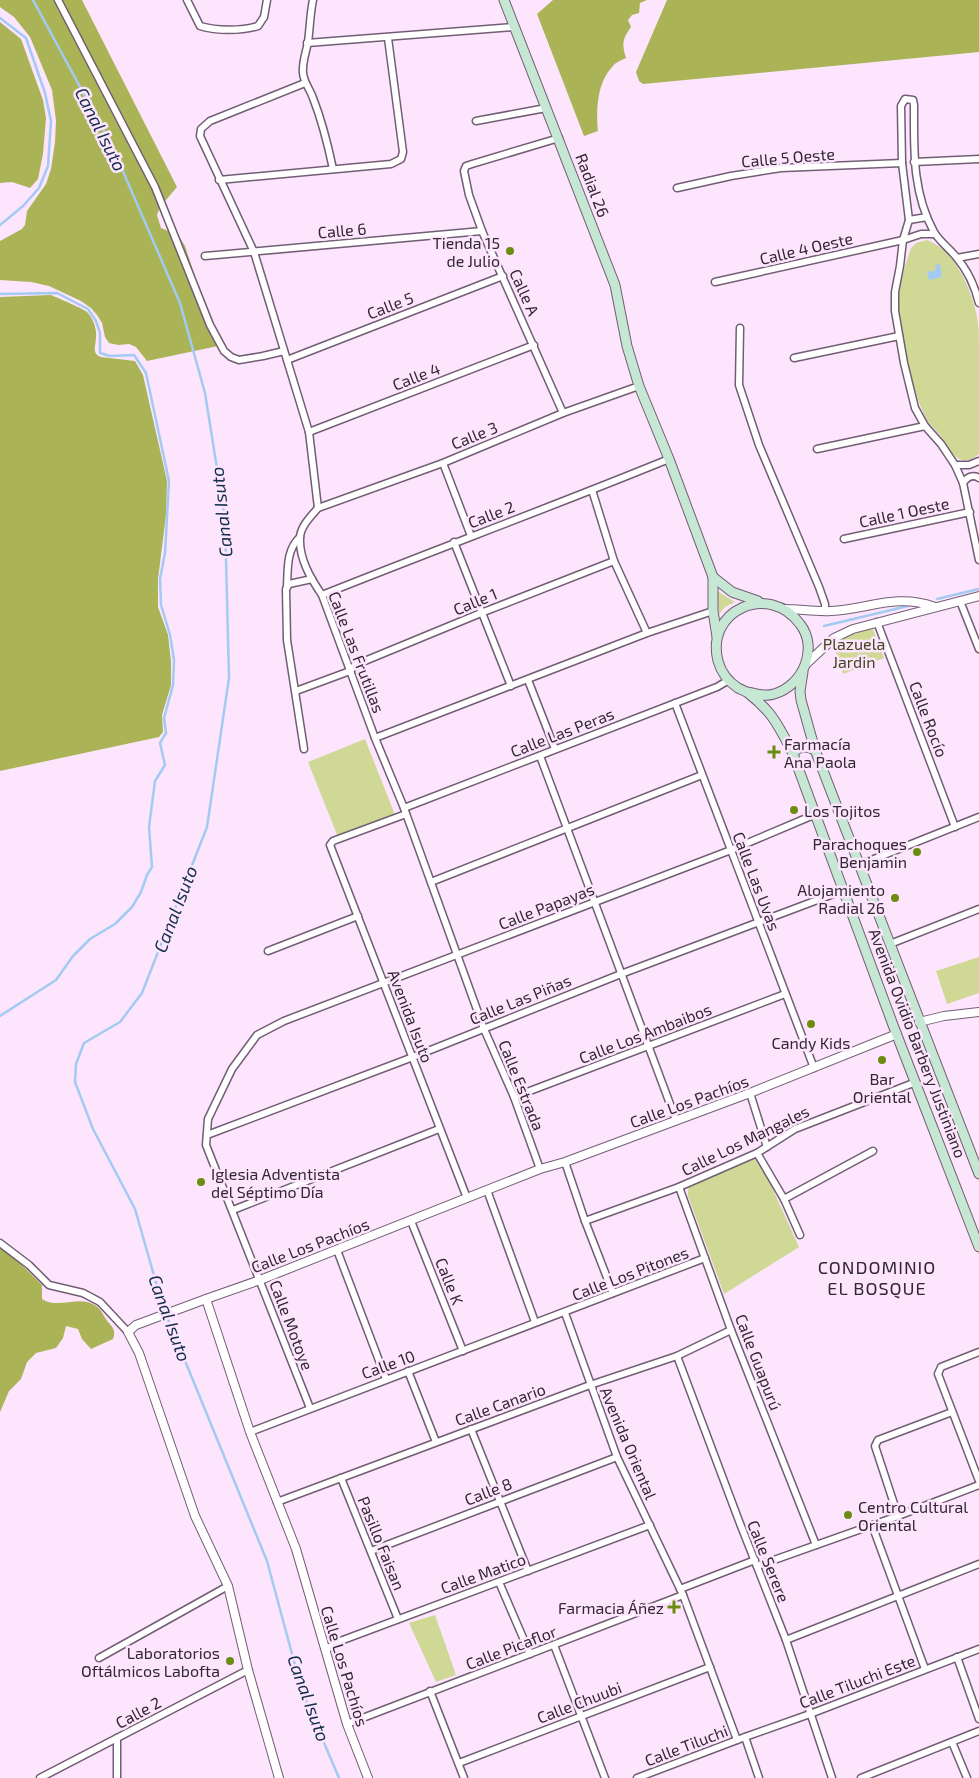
<svg xmlns="http://www.w3.org/2000/svg" width="979" height="1778" font-family="'Exo 2',sans-serif">
  <style>
    .green { fill: #cfd894 }
    .forest { fill: #aab456 }
    .water { fill: #a3caf3 }
    .lines { fill: none; stroke-linecap: round; stroke-linejoin: round }
    .stream { stroke: #a3caf3; stroke-width: 2.5 }
    .minor-casing { stroke: #725e74; stroke-width: 9 }
    .tertiary-casing { stroke: #725e74; stroke-width: 10 }
    .secondary-casing { stroke: #725e74; stroke-width: 11 }
    .minor { stroke: #fff; stroke-width: 6 }
    .tertiary { stroke: #fff; stroke-width: 8 }
    .secondary { stroke: #c6e7d3; stroke-width: 9 }
    .poi-dot { fill: #6c8c0f; stroke: #fde5fe; stroke-width: 2 }
    .labels { text-anchor: middle; dominant-baseline: central; stroke-width: 5; stroke-linejoin: round; paint-order: stroke }
    .street-label { font-size: 16px; fill: #312831; stroke: #fde5fe }
    .poi-label { font-size: 16px; fill: #312831; stroke: #fde5fe; text-anchor: end }
    .park-label { font-size: 16px; fill: #434720; stroke: #fde5fe }
    .water-label { font-size: 18px; font-style: italic; fill: #122e49; stroke: #fde5fe }
    .neighbourhood-label { font-size: 18px; letter-spacing: 1px; fill: #312831; stroke: #fde5fe }
  </style>
  <rect width="100%" height="100%" fill="#fde5fe"/>
  <g class="green">
    <path d="M927,240C956,250 974,295 978,322C979,336 979,351 979,365C979,395 979,424 979,454C960,470 951,452 942,438C938,431 931,427 927,420C914,396 909,369 904,343C902,333 899,322 898,312C897,290 904,269 911,248L916,243Z"/>
    <polygon points="717,591 735,602 725,607 719,614"/>
    <polygon points="872,627 884,658 843,674 833,644 840,639"/>
    <polygon points="365,739 395,815 338,837 308,762"/>
    <polygon points="979,957 979,993 947,1004 936,971"/>
    <polygon points="754,1159 760,1161 799,1247 724,1294 688,1196 688,1190 690,1185"/>
    <polygon points="435,1615 456,1675 436,1682 409,1623"/>
  </g>
  <g class="forest">
    <polygon points="0,0 82,0 177,187 160,207 157,215 161,228 178,235 185,246 218,346 147,361 136,347 129,344 118,345 109,343 105,337 102,323 97,315 91,308 81,301 49,286 31,282 0,280 0,241 22,229 25,225 27,211 46,184 51,169 55,142 56,121 52,90 30,37 14,17 0,7"/>
    <path d="M553,0H647L640,3L639,13L632,15L628,20L631,27C622,40 622,43 626,58C622,60 616,62 613,66C597,82 596,110 598,131L584,136L537,14Z"/>
    <polygon points="667,0 979,0 979,52 643,84 639,81 636,72"/>
    <polygon points="0,22 21,39 43,100 46,118 43,154 38,179 30,188 12,182 0,183"/>
    <path d="M51,295C58,298 82,308 87,312C93,318 97,329 96,337C96,346 91,353 101,357L135,361L143,375L167,481L166,515L158,579V607L168,635L171,661V685L162,715L163,732L159,737L0,771V297Z"/>
    <path d="M0,1247L18,1261L42,1285V1299C58,1310 80,1294 96,1306C101,1309 104,1317 108,1322C113,1327 116,1331 113,1339L91,1349L82,1339L78,1329L66,1326L63,1338L56,1348L36,1353L27,1362L21,1379L9,1391L0,1412Z"/>
  </g>
  <polygon class="water" points="940,264 942,277 929,280 927,272 936,270 935,265"/>
  <g class="lines">
    <g class="stream">
      <polyline points="33,0 112,146 180,303 205,393 225,519 229,678 207,827 142,993 120,1022 84,1043 76,1064 75,1082 93,1129 135,1209 163,1307 267,1561 302,1691 339,1778"/>
      <polyline points="0,18 26,38 45,93 51,121 48,166 39,188 23,206 0,225"/>
      <polyline points="0,294 57,293 88,309 96,321 100,333 100,353 110,356 134,355 146,373 169,481 165,553 160,579 161,605 170,635 174,660 173,685 164,718 166,733 160,743 165,765 155,781 149,827 152,867 147,875 141,892 132,907 115,924 90,939 73,956 56,980 0,1016"/>
      <polyline points="937,599 979,589"/>
      <polyline points="824,626 908,606"/>
    </g>
    <defs>
      <g id="minor">
        <polyline points="58,0 155,187 210,325 224,351 231,357 239,360 263,356 284,351"/>
        <path d="M187,0L200,26C217,31 241,31 258,26L264,17L267,0"/>
        <path d="M313,0C310,14 310,28 308,42C306,53 302,62 303,73C304,83 310,89 313,98C322,121 328,145 333,169"/>
        <polyline points="307,43 514,27"/>
        <polyline points="305,83 210,121 201,129 200,136 254,252 309,432 318,508"/>
        <polyline points="476,121 546,108"/>
        <polyline points="559,138 472,164 466,166 464,171 469,195 482,231 563,413"/>
        <polyline points="914,162 979,159"/>
        <polyline points="219,180 391,164 401,159 403,152 388,38"/>
        <polyline points="677,188 731,176 781,168 902,163"/>
        <polyline points="909,220 927,217"/>
        <polyline points="205,256 482,231"/>
        <polyline points="957,258 979,254"/>
        <polyline points="715,282 903,240 921,234 935,234"/>
        <path d="M979,303C975,287 968,271 957,258C950,249 940,242 934,232C912,192 914,149 914,105L913,100L905,99L901,106L902,163L909,220L903,240L900,266L895,292V311L904,363L915,408L925,426L941,444L955,465L963,483L979,560"/>
        <polyline points="740,328 739,385 759,445 819,587 825,604 825,611"/>
        <polyline points="794,358 899,336"/>
        <polyline points="287,360 503,276"/>
        <polyline points="309,432 534,345"/>
        <polyline points="817,449 925,426"/>
        <polyline points="443,463 471,536"/>
        <polyline points="955,465 969,465 979,461"/>
        <path d="M963,483C967,477 973,474 979,478"/>
        <polyline points="592,490 614,561 647,633"/>
        <path d="M318,508C311,516 300,527 300,538C299,559 311,579 322,595L375,738L404,808L484,1029L514,1097L540,1169"/>
        <polyline points="318,508 443,463 563,413 639,386"/>
        <polyline points="844,539 970,512"/>
        <polyline points="454,542 511,686"/>
        <path d="M287,587C288,569 286,550 300,537"/>
        <path d="M322,595C437,549 554,506 669,459"/>
        <polyline points="960,601 979,649"/>
        <polyline points="877,622 955,827"/>
        <polyline points="528,680 555,749"/>
        <polyline points="296,691 350,671 355,665 481,613 614,561"/>
        <polyline points="675,703 814,1068"/>
        <polyline points="375,738 647,633 713,611"/>
        <polyline points="304,749 287,640 286,589 289,584 312,579"/>
        <polyline points="540,756 676,1120"/>
        <polyline points="404,808 717,687 729,680"/>
        <polyline points="406,814 333,841 330,845 467,1198"/>
        <polyline points="859,865 979,817"/>
        <polyline points="431,882 702,775"/>
        <polyline points="890,944 979,909"/>
        <polyline points="268,951 358,916"/>
        <polyline points="750,1093 767,1147"/>
        <polyline points="514,1097 785,994"/>
        <polyline points="207,1135 413,1057 621,974 844,890"/>
        <polyline points="757,1153 784,1199 800,1235"/>
        <polyline points="565,1162 585,1221 613,1293"/>
        <polyline points="679,1187 731,1330 816,1545"/>
        <polyline points="487,1190 535,1322"/>
        <polyline points="784,1199 873,1151"/>
        <polyline points="233,1210 439,1129"/>
        <polyline points="411,1221 463,1351"/>
        <polyline points="585,1221 679,1187 757,1153 795,1129 916,1082"/>
        <polyline points="0,1243 29,1265 49,1285 83,1293 100,1302 128,1332"/>
        <polyline points="337,1250 386,1379"/>
        <polyline points="565,1313 617,1457 683,1595 737,1740"/>
        <polyline points="979,1352 941,1367 938,1374 979,1481"/>
        <polyline points="677,1356 739,1521 786,1640 832,1778"/>
        <polyline points="408,1371 436,1442"/>
        <polyline points="310,1408 206,1145 208,1119 232,1069 257,1035 284,1021 731,850 816,814"/>
        <polyline points="471,1429 528,1571"/>
        <polyline points="250,1432 705,1258"/>
        <polyline points="341,1478 398,1619"/>
        <polyline points="277,1502 590,1385 677,1356 731,1330"/>
        <polyline points="898,1516 875,1446 878,1440 952,1412"/>
        <polyline points="872,1525 925,1669"/>
        <polyline points="371,1551 617,1457"/>
        <polyline points="757,1566 898,1516 979,1485"/>
        <polyline points="499,1582 530,1654"/>
        <polyline points="680,1589 755,1560"/>
        <polyline points="786,1640 979,1564"/>
        <polyline points="554,1645 605,1778"/>
        <polyline points="326,1649 343,1640 650,1525"/>
        <polyline points="957,1657 979,1719"/>
        <polyline points="99,1658 228,1586"/>
        <polyline points="430,1691 464,1778"/>
        <polyline points="347,1724 683,1595"/>
        <polyline points="745,1737 759,1778"/>
        <polyline points="117,1738 117,1778"/>
        <polyline points="952,1742 967,1778"/>
        <polyline points="459,1763 710,1667"/>
        <polyline points="40,1778 248,1670"/>
        <polyline points="637,1778 745,1737 810,1714 979,1649"/>
        <polyline points="861,1778 979,1731"/>
      </g>
      <g id="tertiary">
        <path d="M784,609C799,609 816,612 831,611C869,609 896,593 935,607"/>
        <polyline points="805,665 834,638 853,629 979,596"/>
        <polyline points="919,1022 944,1016 979,1012"/>
        <polyline points="206,1299 250,1432 296,1549 347,1724 368,1778"/>
        <polyline points="279,1778 248,1670 228,1586 195,1516 139,1353 128,1332 136,1325 206,1299 260,1280 540,1169 565,1162 750,1093 897,1034"/>
      </g>
      <g id="secondary">
        <polyline points="504,0 615,285 627,346 639,386 669,459 713,577 713,611 717,637"/>
        <polyline points="713,577 732,592 758,601"/>
        <polyline points="803,672 800,691 801,700 815,750 979,1174"/>
        <path d="M748,692C756,694 765,697 774,694C803,686 819,648 800,624C769,582 705,610 718,661C721,672 729,682 738,688C742,690 745,691 748,693C756,699 764,707 770,714C780,727 786,740 793,754L893,1025L979,1247"/>
        <path d="M793,754C799,745 806,746 815,750"/>
      </g>
    </defs>
    <use href="#minor" class="minor-casing"/>
    <use href="#tertiary" class="tertiary-casing"/>
    <use href="#secondary" class="secondary-casing"/>
    <use href="#minor" class="minor"/>
    <use href="#tertiary" class="tertiary"/>
    <use href="#secondary" class="secondary"/>
  </g>
  <g class="poi-dot">
    <circle cx="510" cy="251" r="5"/>
    <path d="M771.5 744.5h5v5h5v5h-5v5h-5v-5h-5v-5h5z"/>
    <circle cx="794" cy="810" r="5"/>
    <circle cx="917" cy="852" r="5"/>
    <circle cx="895" cy="898" r="5"/>
    <circle cx="811" cy="1024" r="5"/>
    <circle cx="882" cy="1060" r="5"/>
    <circle cx="201" cy="1182" r="5"/>
    <circle cx="848" cy="1515" r="5"/>
    <path d="M671.5 1599.5h5v5h5v5h-5v5h-5v-5h-5v-5h5z"/>
    <circle cx="230" cy="1661" r="5"/>
  </g>
  <g class="labels">
    <g class="street-label">
      <text transform="translate(788 157) rotate(-5)">Calle 5 Oeste</text>
      <text transform="translate(593 185) rotate(69)">Radial 26</text>
      <text transform="translate(342 230) rotate(-5)">Calle 6</text>
      <text transform="translate(806 248) rotate(-13)">Calle 4 Oeste</text>
      <text transform="translate(525 292) rotate(66)">Calle A</text>
      <text transform="translate(390 305) rotate(-21)">Calle 5</text>
      <text transform="translate(416 376) rotate(-21)">Calle 4</text>
      <text transform="translate(474 435) rotate(-22)">Calle 3</text>
      <text transform="translate(904 512) rotate(-12)">Calle 1 Oeste</text>
      <text transform="translate(491 514) rotate(-21)">Calle 2</text>
      <text transform="translate(475 601) rotate(-22)">Calle 1</text>
      <text transform="translate(357 652) rotate(69)">Calle Las Frutillas</text>
      <text transform="translate(929 719) rotate(69)">Calle Rocío</text>
      <text transform="translate(562 732) rotate(-21)">Calle Las Peras</text>
      <text transform="translate(757 881) rotate(69)">Calle Las Uvas</text>
      <text transform="translate(546 906) rotate(-21)">Calle Papayas</text>
      <text transform="translate(520 999) rotate(-22)">Calle Las Piñas</text>
      <text transform="translate(411 1016) rotate(69)">Avenida Isuto</text>
      <text transform="translate(645 1033) rotate(-21)">Calle Los Ambaibos</text>
      <text transform="translate(918 1043) rotate(69)">Avenida Ovidio Barbery Justiniano</text>
      <text transform="translate(522 1085) rotate(68)">Calle Estrada</text>
      <text transform="translate(689 1101) rotate(-20)">Calle Los Pachíos</text>
      <text transform="translate(745 1140) rotate(-26)">Calle Los Mangales</text>
      <text transform="translate(310 1245) rotate(-21)">Calle Los Pachíos</text>
      <text transform="translate(630 1273) rotate(-21)">Calle Los Pitones</text>
      <text transform="translate(450 1281) rotate(68)">Calle K</text>
      <text transform="translate(292 1325) rotate(69)">Calle Motoye</text>
      <text transform="translate(759 1362) rotate(69)">Calle Guapurú</text>
      <text transform="translate(388 1364) rotate(-20)">Calle 10</text>
      <text transform="translate(500 1404) rotate(-20)">Calle Canario</text>
      <text transform="translate(629 1443) rotate(67)">Avenida Oriental</text>
      <text transform="translate(488 1491) rotate(-21)">Calle 8</text>
      <text transform="translate(382 1543) rotate(68)">Pasillo Faisan</text>
      <text transform="translate(769 1561) rotate(68)">Calle Serere</text>
      <text transform="translate(483 1573) rotate(-20)">Calle Matico</text>
      <text transform="translate(511 1647) rotate(-21)">Calle Picaflor</text>
      <text transform="translate(345 1666) rotate(73)">Calle Los Pachíos</text>
      <text transform="translate(857 1681) rotate(-21)">Calle Tiluchi Este</text>
      <text transform="translate(579 1702) rotate(-21)">Calle Chuubi</text>
      <text transform="translate(138 1712) rotate(-28)">Calle 2</text>
      <text transform="translate(686 1745) rotate(-21)">Calle Tiluchi</text>
    </g>
    <g class="poi-label">
      <text x="500" y="242">Tienda 15<tspan x="500" dy="18">de Julio</tspan></text>
      <text x="784" y="743" text-anchor="start">Farmacía<tspan x="784" dy="18">Ana Paola</tspan></text>
      <text x="804" y="810" text-anchor="start">Los Tojitos</text>
      <text x="907" y="843">Parachoques<tspan x="907" dy="18">Benjamin</tspan></text>
      <text x="885" y="889">Alojamiento<tspan x="885" dy="18">Radial 26</tspan></text>
      <text x="811" y="1042" text-anchor="middle">Candy Kids</text>
      <text x="882" y="1078" text-anchor="middle">Bar<tspan x="882" dy="18">Oriental</tspan></text>
      <text x="211" y="1173" text-anchor="start">Iglesia Adventista<tspan x="211" dy="18">del Séptimo Día</tspan></text>
      <text x="858" y="1506" text-anchor="start">Centro Cultural<tspan x="858" dy="18">Oriental</tspan></text>
      <text x="664" y="1607">Farmacia Áñez</text>
      <text x="220" y="1652">Laboratorios<tspan x="220" dy="18">Oftálmicos Labofta</tspan></text>
    </g>
    <g class="park-label">
      <text x="854" y="643">Plazuela<tspan x="854" dy="18">Jardin</tspan></text>
    </g>
    <g class="water-label">
      <text transform="translate(101 129) rotate(63)">Canal Isuto</text>
      <text transform="translate(221 512) rotate(-96)">Canal Isuto</text>
      <text transform="translate(175 909) rotate(-69)">Canal Isuto</text>
      <text transform="translate(170 1318) rotate(70)">Canal Isuto</text>
      <text transform="translate(309 1698) rotate(70)">Canal Isuto</text>
    </g>
    <g class="neighbourhood-label">
      <text x="877" y="1267">CONDOMINIO<tspan x="877" dy="21">EL BOSQUE</tspan></text>
    </g>
  </g>
</svg>
